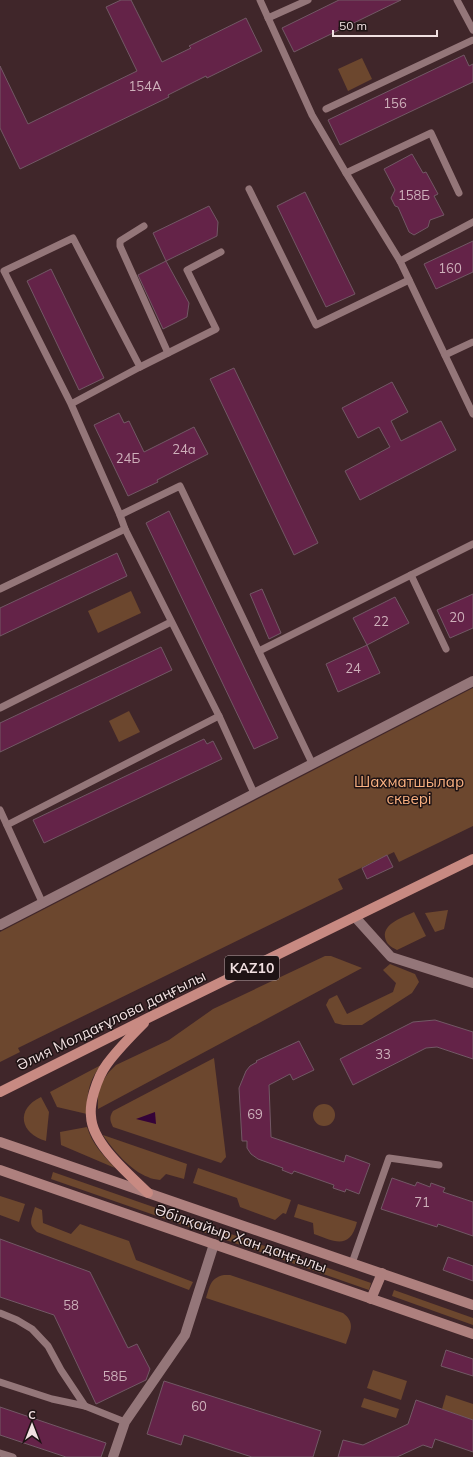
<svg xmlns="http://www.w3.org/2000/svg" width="473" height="1457" font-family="Mulish,sans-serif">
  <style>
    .green { fill: #6c472e }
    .water { fill: #350338 }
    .building { fill: #642348; stroke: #725865 }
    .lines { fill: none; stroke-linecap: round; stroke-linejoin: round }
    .lane { stroke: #947679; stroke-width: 7 }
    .street { stroke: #947679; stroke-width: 10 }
    .secondary { stroke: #ae807e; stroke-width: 10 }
    .primary { stroke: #c88a82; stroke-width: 10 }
    .labels { text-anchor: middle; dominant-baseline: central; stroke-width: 3; stroke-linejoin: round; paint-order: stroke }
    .number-label { font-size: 13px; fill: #ceb1bb }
    .shield { fill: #1e1314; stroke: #b2a2a4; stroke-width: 1 }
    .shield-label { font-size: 14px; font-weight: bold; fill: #f1e0e1 }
    .park-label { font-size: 15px; fill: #fab181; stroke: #1e1314 }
    .street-label { font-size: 15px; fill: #f1e0e1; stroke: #1e1314 }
  </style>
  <rect width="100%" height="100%" fill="#40262a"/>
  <g class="green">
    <polygon points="362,58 372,79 348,91 338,69"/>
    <polygon points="131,591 141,613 98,633 88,611"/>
    <polygon points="473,688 473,826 399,862 394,852 338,879 343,889 18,1048 20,1052 0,1062 0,932"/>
    <polygon points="129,711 140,732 119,742 109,721"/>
    <polygon points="448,910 444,929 435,932 425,913"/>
    <path d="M414,912L426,936L397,950C391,947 386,944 385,937C383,923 404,917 414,912Z"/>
    <polygon points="325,956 331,956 362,968 98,1109 98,1091 102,1082 109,1072 116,1065 169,1040 213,1009"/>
    <polygon points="390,964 415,974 419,982 412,993 362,1025 343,1025 335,1023 326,1005 329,999 337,995 347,1014 393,992 396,983 383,970"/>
    <path d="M214,1058L226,1157L221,1163L113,1127C110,1121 109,1117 113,1111Z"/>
    <path d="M101,1065C88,1082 87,1094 87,1114L57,1107L50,1092Z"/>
    <path d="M41,1097L49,1112L46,1141C20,1134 15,1109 41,1097Z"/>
    <circle cx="324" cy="1115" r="11"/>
    <path d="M87,1127C92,1144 103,1155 115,1168L61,1145L60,1132Z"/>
    <path d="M103,1135L187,1164L184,1179L166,1174L160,1180C156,1179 151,1179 148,1177C131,1171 113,1150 103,1135Z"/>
    <polygon points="198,1168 291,1200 286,1214 283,1213 275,1220 240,1207 237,1198 193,1183"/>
    <polygon points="53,1172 371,1283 369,1290 51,1179"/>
    <polygon points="0,1196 25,1204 19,1222 0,1215"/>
    <path d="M298,1204L357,1222C350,1251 333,1241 314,1234L313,1223L294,1217Z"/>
    <path d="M35,1207L42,1210L43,1223L71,1234L80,1224L129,1241L136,1260L193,1282L189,1290L37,1232C27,1224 32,1218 35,1207Z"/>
    <path d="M224,1275H230L343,1313C356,1323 350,1331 346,1344L206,1298C210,1286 210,1278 224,1275Z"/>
    <polygon points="394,1290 473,1318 473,1325 392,1296"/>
    <polygon points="373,1370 407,1381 401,1400 367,1388"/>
    <polygon points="446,1395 473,1404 473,1420 442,1409"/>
    <polygon points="364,1398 399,1409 396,1418 361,1407"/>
  </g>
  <polygon class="water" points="155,1112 156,1124 136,1119"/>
  <g class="building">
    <polygon points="121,0 131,0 162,62 191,48 189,46 246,18 262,51 207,78 206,76 168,95 169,97 20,169 0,128 0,66 28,124 137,71 106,7"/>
    <polygon points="339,0 401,0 294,52 282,28"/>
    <polygon points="464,55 469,66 473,64 473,82 340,145 328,120"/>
    <polygon points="412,154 423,173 426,172 438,194 434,196 444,215 430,220 428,227 414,235 409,232 398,207 395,206 391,198 395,190 384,169"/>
    <polygon points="305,192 355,294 326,307 277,206"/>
    <polygon points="209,206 218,222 217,236 166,261 153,233"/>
    <polygon points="473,241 473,272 436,289 424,264"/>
    <polygon points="166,261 189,303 187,317 163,329 138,275"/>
    <polygon points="51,269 104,378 79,390 27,281"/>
    <polygon points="234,368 318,543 294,555 210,379"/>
    <polygon points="392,382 408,412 391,421 401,441 441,421 456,450 360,500 345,471 390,447 379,427 358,438 342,408"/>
    <polygon points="119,413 124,423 129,421 144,452 194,427 208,454 157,480 158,482 128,496 94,425"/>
    <polygon points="169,511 278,738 254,749 146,523"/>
    <polygon points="117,553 127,576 0,636 0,608"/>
    <polygon points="262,589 281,633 269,639 250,594"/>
    <polygon points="473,594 473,628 450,638 437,610"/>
    <polygon points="395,597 409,623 367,645 353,618"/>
    <polygon points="367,645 380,673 338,692 326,664"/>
    <polygon points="161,647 172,670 0,752 0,723"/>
    <polygon points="204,739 207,744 213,741 222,759 44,843 33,820"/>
    <polygon points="387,855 393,867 367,879 362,868"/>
    <polygon points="435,1020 473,1032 473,1059 437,1047 426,1048 353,1085 340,1059 413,1022"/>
    <polygon points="299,1041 314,1070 293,1080 290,1074 269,1085 271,1137 344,1162 346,1155 370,1164 359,1194 346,1189 345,1192 333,1188 334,1185 294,1171 292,1174 282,1170 283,1168 258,1159 251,1154 247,1148 247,1141 242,1141 239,1088 246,1071 250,1066 257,1062 256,1061"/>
    <polygon points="392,1178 415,1186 417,1182 430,1187 431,1183 445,1188 443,1192 473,1202 473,1236 438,1224 437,1227 381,1209"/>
    <polygon points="0,1239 90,1272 128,1348 137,1344 150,1369 146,1380 96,1404 54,1315 0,1297"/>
    <polygon points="448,1257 473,1266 473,1281 443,1270"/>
    <polygon points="446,1350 473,1359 473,1376 441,1366"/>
    <polygon points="164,1381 321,1431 313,1457 252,1457 184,1435 181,1445 147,1434"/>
    <polygon points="416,1400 473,1420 473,1452 435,1439 432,1448 423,1445 397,1457 338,1457 343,1440 363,1445 408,1424"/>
    <polygon points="0,1407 106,1443 101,1457 66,1457 0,1435"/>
  </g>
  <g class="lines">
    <g class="lane">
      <polyline points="260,0 312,115 346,173 400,261 473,414"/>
      <polyline points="457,0 473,30"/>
      <polyline points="268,18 308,0"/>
      <polyline points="326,109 473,40"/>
      <polyline points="346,173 431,133 459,193"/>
      <polyline points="249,189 316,325 409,280"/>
      <polyline points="144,226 120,241 120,246 168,353"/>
      <polyline points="400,261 473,222"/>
      <polyline points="445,355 473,342"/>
      <polyline points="140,367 216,329 187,270 221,252"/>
      <polyline points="71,404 140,367 73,238 4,271 71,404 120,515 180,486 312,763"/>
      <polyline points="120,515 125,529 219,716"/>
      <polyline points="411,575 446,649"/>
      <polyline points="0,589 125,529"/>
      <polyline points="259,651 473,544"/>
      <polyline points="0,708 171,622"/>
      <polyline points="0,810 43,904"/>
      <polyline points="7,825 219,716 254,793"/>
      <polyline points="352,1263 389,1158 439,1165"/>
      <polyline points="0,1313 17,1320 32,1329 48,1346 61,1370 85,1406 125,1422"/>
      <polyline points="0,1382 52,1399 85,1406"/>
      <polyline points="0,1453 13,1457"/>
    </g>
    <g class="street">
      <polyline points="355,917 391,957 473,983"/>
      <polyline points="0,925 473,681"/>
      <polyline points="113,1457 125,1422 185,1335 214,1244"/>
    </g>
    <g class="secondary">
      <polyline points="0,1142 473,1305"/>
      <polyline points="0,1170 473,1334"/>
      <polyline points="371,1299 382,1273"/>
    </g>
    <g class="primary">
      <path d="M144,1023C131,1036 118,1049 107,1064C101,1072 97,1082 94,1092C92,1099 90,1108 91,1116C92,1144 129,1174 148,1193"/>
      <polyline points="0,1092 148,1018 473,859"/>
    </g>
  </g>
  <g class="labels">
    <g class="number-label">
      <text x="145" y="86">154А</text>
      <text x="395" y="103">156</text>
      <text x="414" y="195">158Б</text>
      <text x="450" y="268">160</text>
      <text x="184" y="449">24а</text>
      <text x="128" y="458">24Б</text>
      <text x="457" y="617">20</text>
      <text x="381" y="621">22</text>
      <text x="353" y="668">24</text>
      <text x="383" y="1054">33</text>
      <text x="255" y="1114">69</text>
      <text x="422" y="1202">71</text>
      <text x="71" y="1305">58</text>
      <text x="115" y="1376">58Б</text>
      <text x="199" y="1406">60</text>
    </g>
    <rect class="shield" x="225" y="956" width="54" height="24" rx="3"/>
    <g class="shield-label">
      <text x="252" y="968">KAZ10</text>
    </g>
    <g class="park-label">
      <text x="409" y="781">Шахматшылар<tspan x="409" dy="17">сквері</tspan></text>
    </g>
    <g class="street-label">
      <text transform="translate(111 1020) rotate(-26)">Әлия Молдағұлова даңғылы</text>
      <text transform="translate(241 1238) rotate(19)">Әбілқайыр Хан даңғылы</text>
    </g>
  </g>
  <g transform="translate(32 1425)" stroke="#1e1314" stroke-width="3" paint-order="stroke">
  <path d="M0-3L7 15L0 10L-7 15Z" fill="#f1e0e1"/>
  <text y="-6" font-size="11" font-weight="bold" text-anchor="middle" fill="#f1e0e1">С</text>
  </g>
  <path d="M333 30v6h104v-6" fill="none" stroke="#f1e0e1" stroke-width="2"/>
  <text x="339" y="30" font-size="12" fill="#f1e0e1" stroke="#1e1314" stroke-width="3" paint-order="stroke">50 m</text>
</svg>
